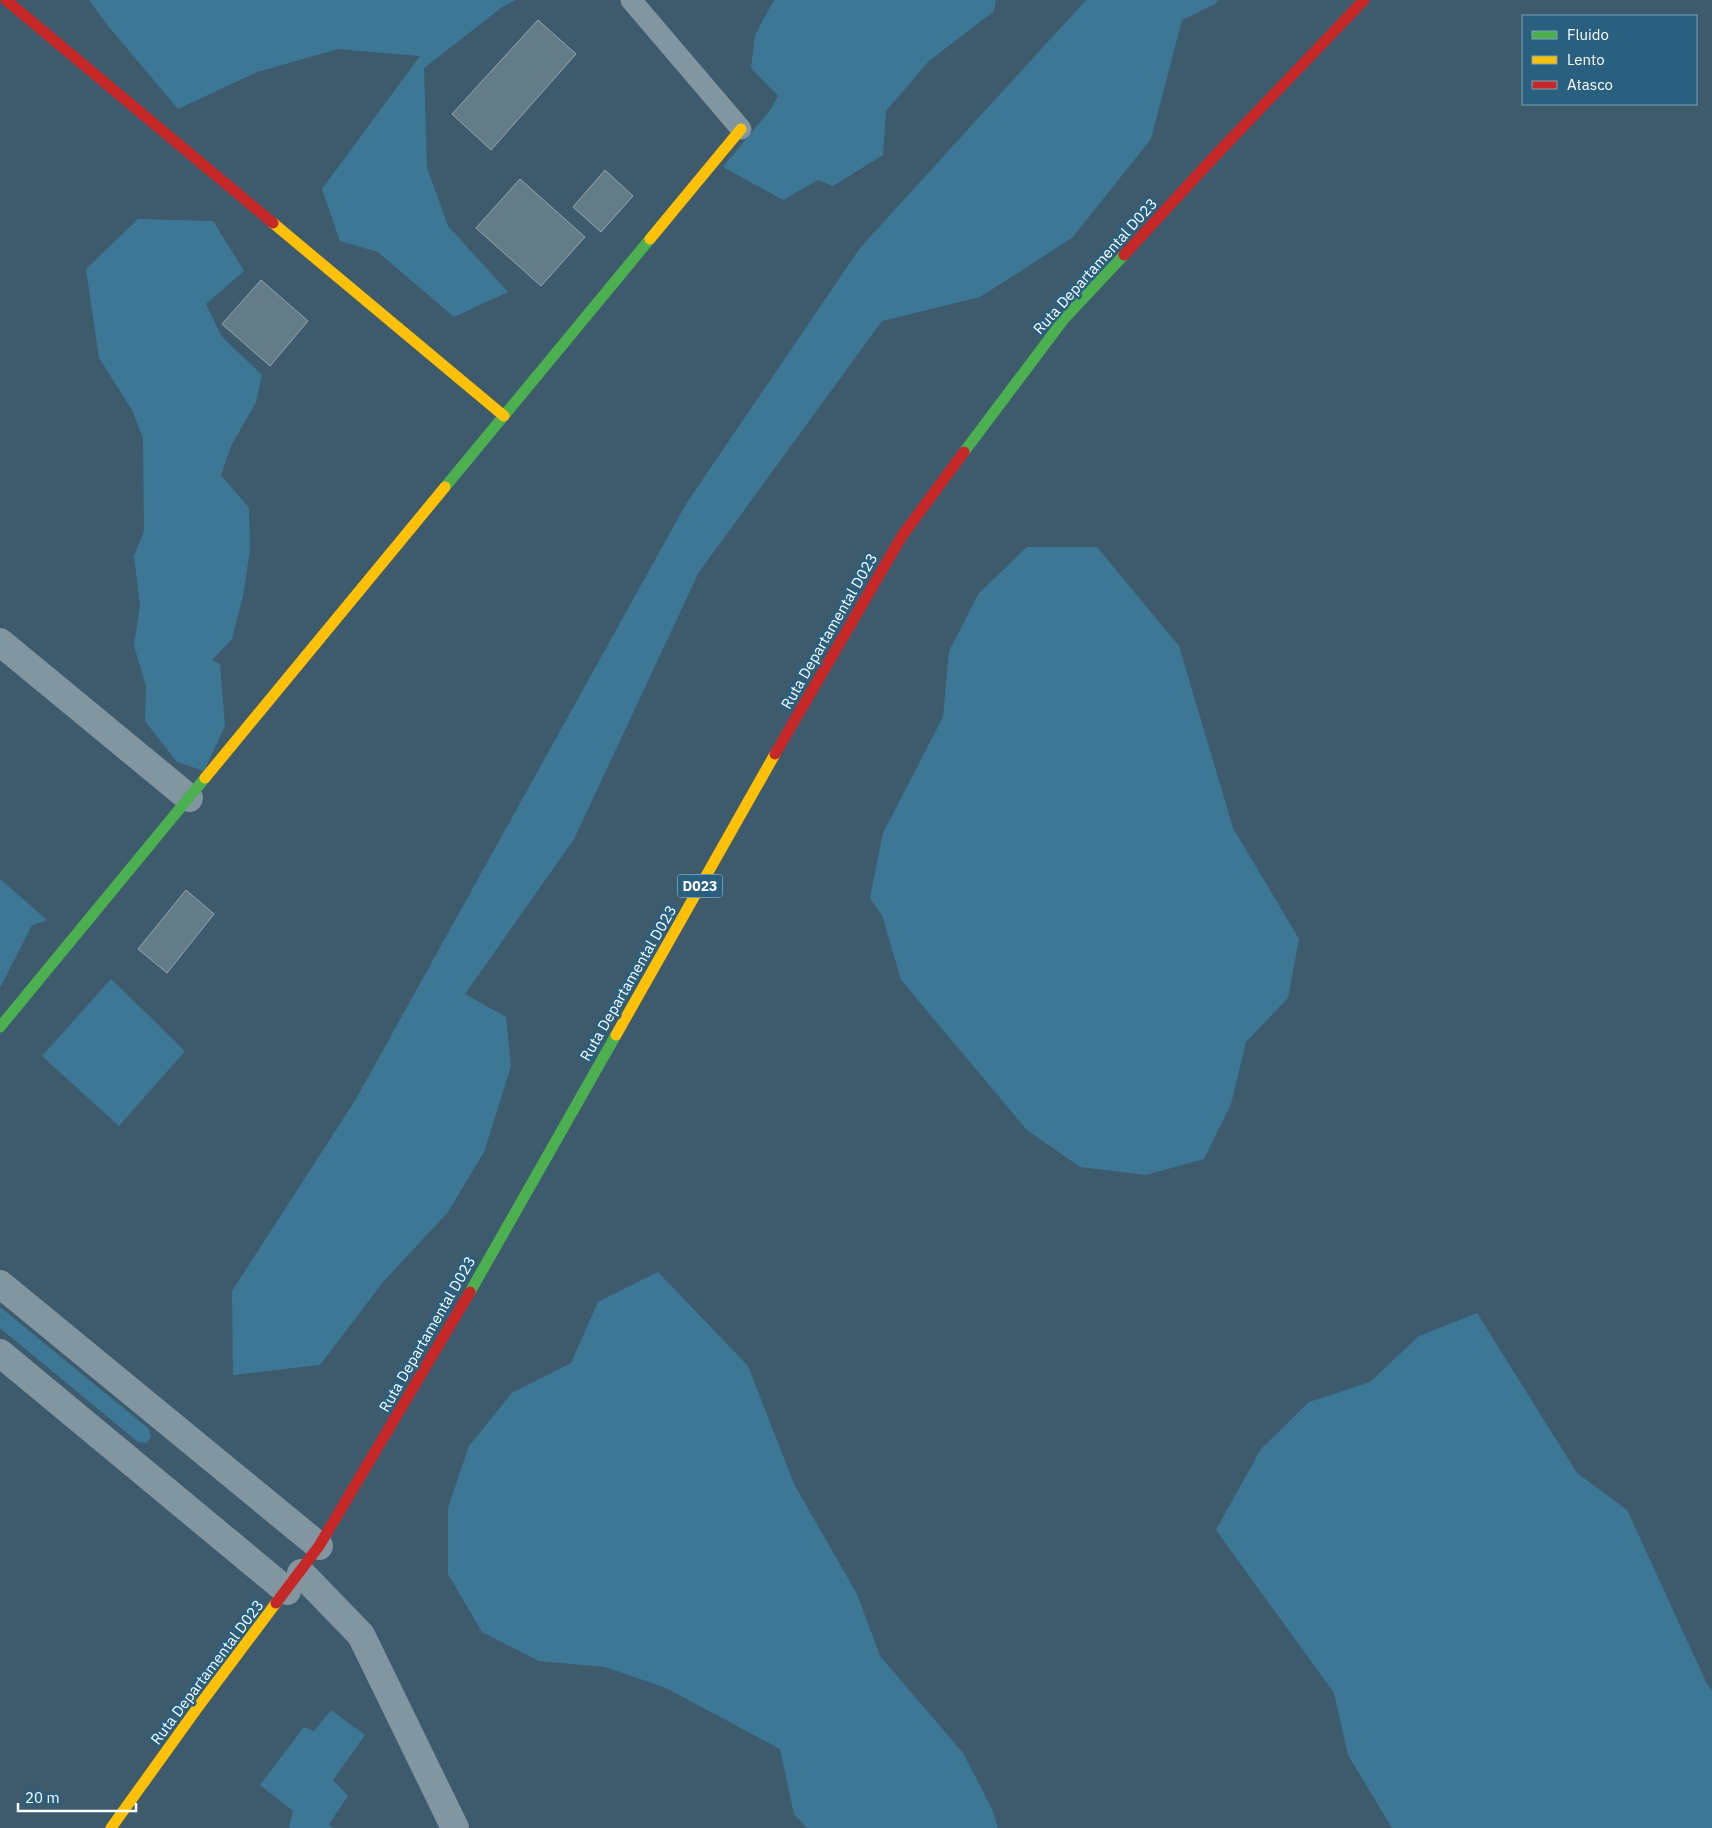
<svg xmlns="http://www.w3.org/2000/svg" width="1712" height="1828" font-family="'IBM Plex Sans',sans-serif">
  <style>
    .green { fill: #3d7796 }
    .building { fill: #647b88; stroke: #96a7b1 }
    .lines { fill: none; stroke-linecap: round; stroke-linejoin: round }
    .lane { stroke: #8296a2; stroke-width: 21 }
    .street { stroke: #8296a2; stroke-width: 28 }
    .fast { stroke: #4caf50; stroke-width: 11 }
    .slow { stroke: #ffc107; stroke-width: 11 }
    .jam { stroke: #c62828; stroke-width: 11 }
    .labels { text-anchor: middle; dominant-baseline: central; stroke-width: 5; stroke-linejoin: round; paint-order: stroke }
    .shield { fill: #296080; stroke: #bfcfd9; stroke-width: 1 }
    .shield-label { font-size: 14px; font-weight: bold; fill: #fff }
    .street-label { font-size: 15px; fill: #fff; stroke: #296080 }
  </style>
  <rect width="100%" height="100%" fill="#3d5b6c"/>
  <g class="green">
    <polygon points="89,0 516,0 501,8 424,68 427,168 448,226 508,292 454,317 378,252 340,241 322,189 420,56 338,49 257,72 178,109 108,26"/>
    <polygon points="774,0 996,0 994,11 929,61 886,111 883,155 833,186 818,180 783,200 723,167 771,109 778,96 751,68 755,35"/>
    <polygon points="1086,0 1218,0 1215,4 1182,20 1151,139 1072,238 980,297 882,321 699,572 574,839 465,994 506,1017 511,1066 484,1152 448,1212 383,1282 320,1365 233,1375 232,1291 356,1099 686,504 860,248"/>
    <polygon points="138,219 213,221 244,271 206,304 222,337 262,375 256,402 231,446 221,475 249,508 250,550 243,596 232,639 212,660 220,664 225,726 204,771 177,762 145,721 146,686 134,646 140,605 134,556 144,531 143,438 132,410 99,358 86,269"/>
    <polygon points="1027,547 1097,547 1179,646 1233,828 1299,939 1288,998 1246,1042 1231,1104 1204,1159 1146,1175 1080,1167 1027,1130 901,980 882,915 870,898 883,833 943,717 949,651 979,593"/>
    <polygon points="0,879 47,920 32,925 0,988"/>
    <polygon points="111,979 185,1051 119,1126 42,1056"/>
    <polygon points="658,1272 748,1366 794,1484 857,1594 880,1656 963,1753 992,1809 998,1828 807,1828 794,1814 780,1749 666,1688 605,1667 539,1661 482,1632 448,1574 448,1508 469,1446 512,1393 571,1363 598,1302"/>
    <polygon points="0,1307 149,1429 151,1438 146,1443 138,1442 0,1328"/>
    <polygon points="1477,1313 1577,1473 1627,1510 1707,1684 1712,1691 1712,1828 1392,1828 1348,1755 1334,1693 1216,1530 1261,1449 1309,1402 1370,1382 1419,1336"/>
    <polygon points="331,1710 365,1735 333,1780 348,1796 329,1824 333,1828 289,1828 293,1811 260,1785 304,1727 314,1731"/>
  </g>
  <g class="building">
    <polygon points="538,20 576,54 491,150 452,114"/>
    <polygon points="605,170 633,196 601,232 573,207"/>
    <polygon points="520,179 585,237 541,286 476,228"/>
    <polygon points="261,280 308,321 270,366 222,324"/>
    <polygon points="186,890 214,914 167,973 138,949"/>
  </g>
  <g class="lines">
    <polyline class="lane" points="631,0 741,129"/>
    <g class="street">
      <polyline points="0,642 189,798"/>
      <polyline points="0,1284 319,1546"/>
      <polyline points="0,1353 287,1591"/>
      <polyline points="301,1573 361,1635 455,1828"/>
    </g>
    <g class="fast">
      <polyline points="964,452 1064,319 1124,255"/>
      <polyline points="445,487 650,239"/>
      <polyline points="0,1027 205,778"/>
      <polyline points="470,1292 616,1035"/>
    </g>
    <g class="slow">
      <polyline points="273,223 504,416"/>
      <polyline points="650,239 741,129"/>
      <polyline points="205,778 445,487"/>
      <polyline points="616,1035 775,754"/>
      <polyline points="111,1828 198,1707 276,1603"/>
    </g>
    <g class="jam">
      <polyline points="6,0 273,223"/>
      <polyline points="1124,255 1214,157 1364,0"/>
      <polyline points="775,754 902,536 964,452"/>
      <polyline points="276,1603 319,1546 470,1292"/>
    </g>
  </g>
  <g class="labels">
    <rect class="shield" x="677.5" y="874.5" width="45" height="23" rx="4"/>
    <g class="shield-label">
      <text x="700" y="886">D023</text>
    </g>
    <g class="street-label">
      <text transform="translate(1095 266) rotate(-48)">Ruta Departamental D023</text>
      <text transform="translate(829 631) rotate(-60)">Ruta Departamental D023</text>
      <text transform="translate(628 983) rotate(-60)">Ruta Departamental D023</text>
      <text transform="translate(427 1334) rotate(-60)">Ruta Departamental D023</text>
      <text transform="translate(207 1672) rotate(-53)">Ruta Departamental D023</text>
    </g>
  </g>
  <rect x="1522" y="15" width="175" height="90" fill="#296080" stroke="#7fa0b3"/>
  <rect x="1532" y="31" width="25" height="8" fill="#4caf50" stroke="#7fa0b3"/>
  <text x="1567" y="40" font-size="15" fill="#ffffff">Fluido</text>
  <rect x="1532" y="56" width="25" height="8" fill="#ffc107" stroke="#7fa0b3"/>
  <text x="1567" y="65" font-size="15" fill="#ffffff">Lento</text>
  <rect x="1532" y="81" width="25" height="8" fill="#c62828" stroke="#7fa0b3"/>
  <text x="1567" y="90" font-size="15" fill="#ffffff">Atasco</text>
  <path d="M18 1803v8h118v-8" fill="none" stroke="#ffffff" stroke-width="2.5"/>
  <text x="25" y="1803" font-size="15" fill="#ffffff" stroke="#296080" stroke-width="4" paint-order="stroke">20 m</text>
</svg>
